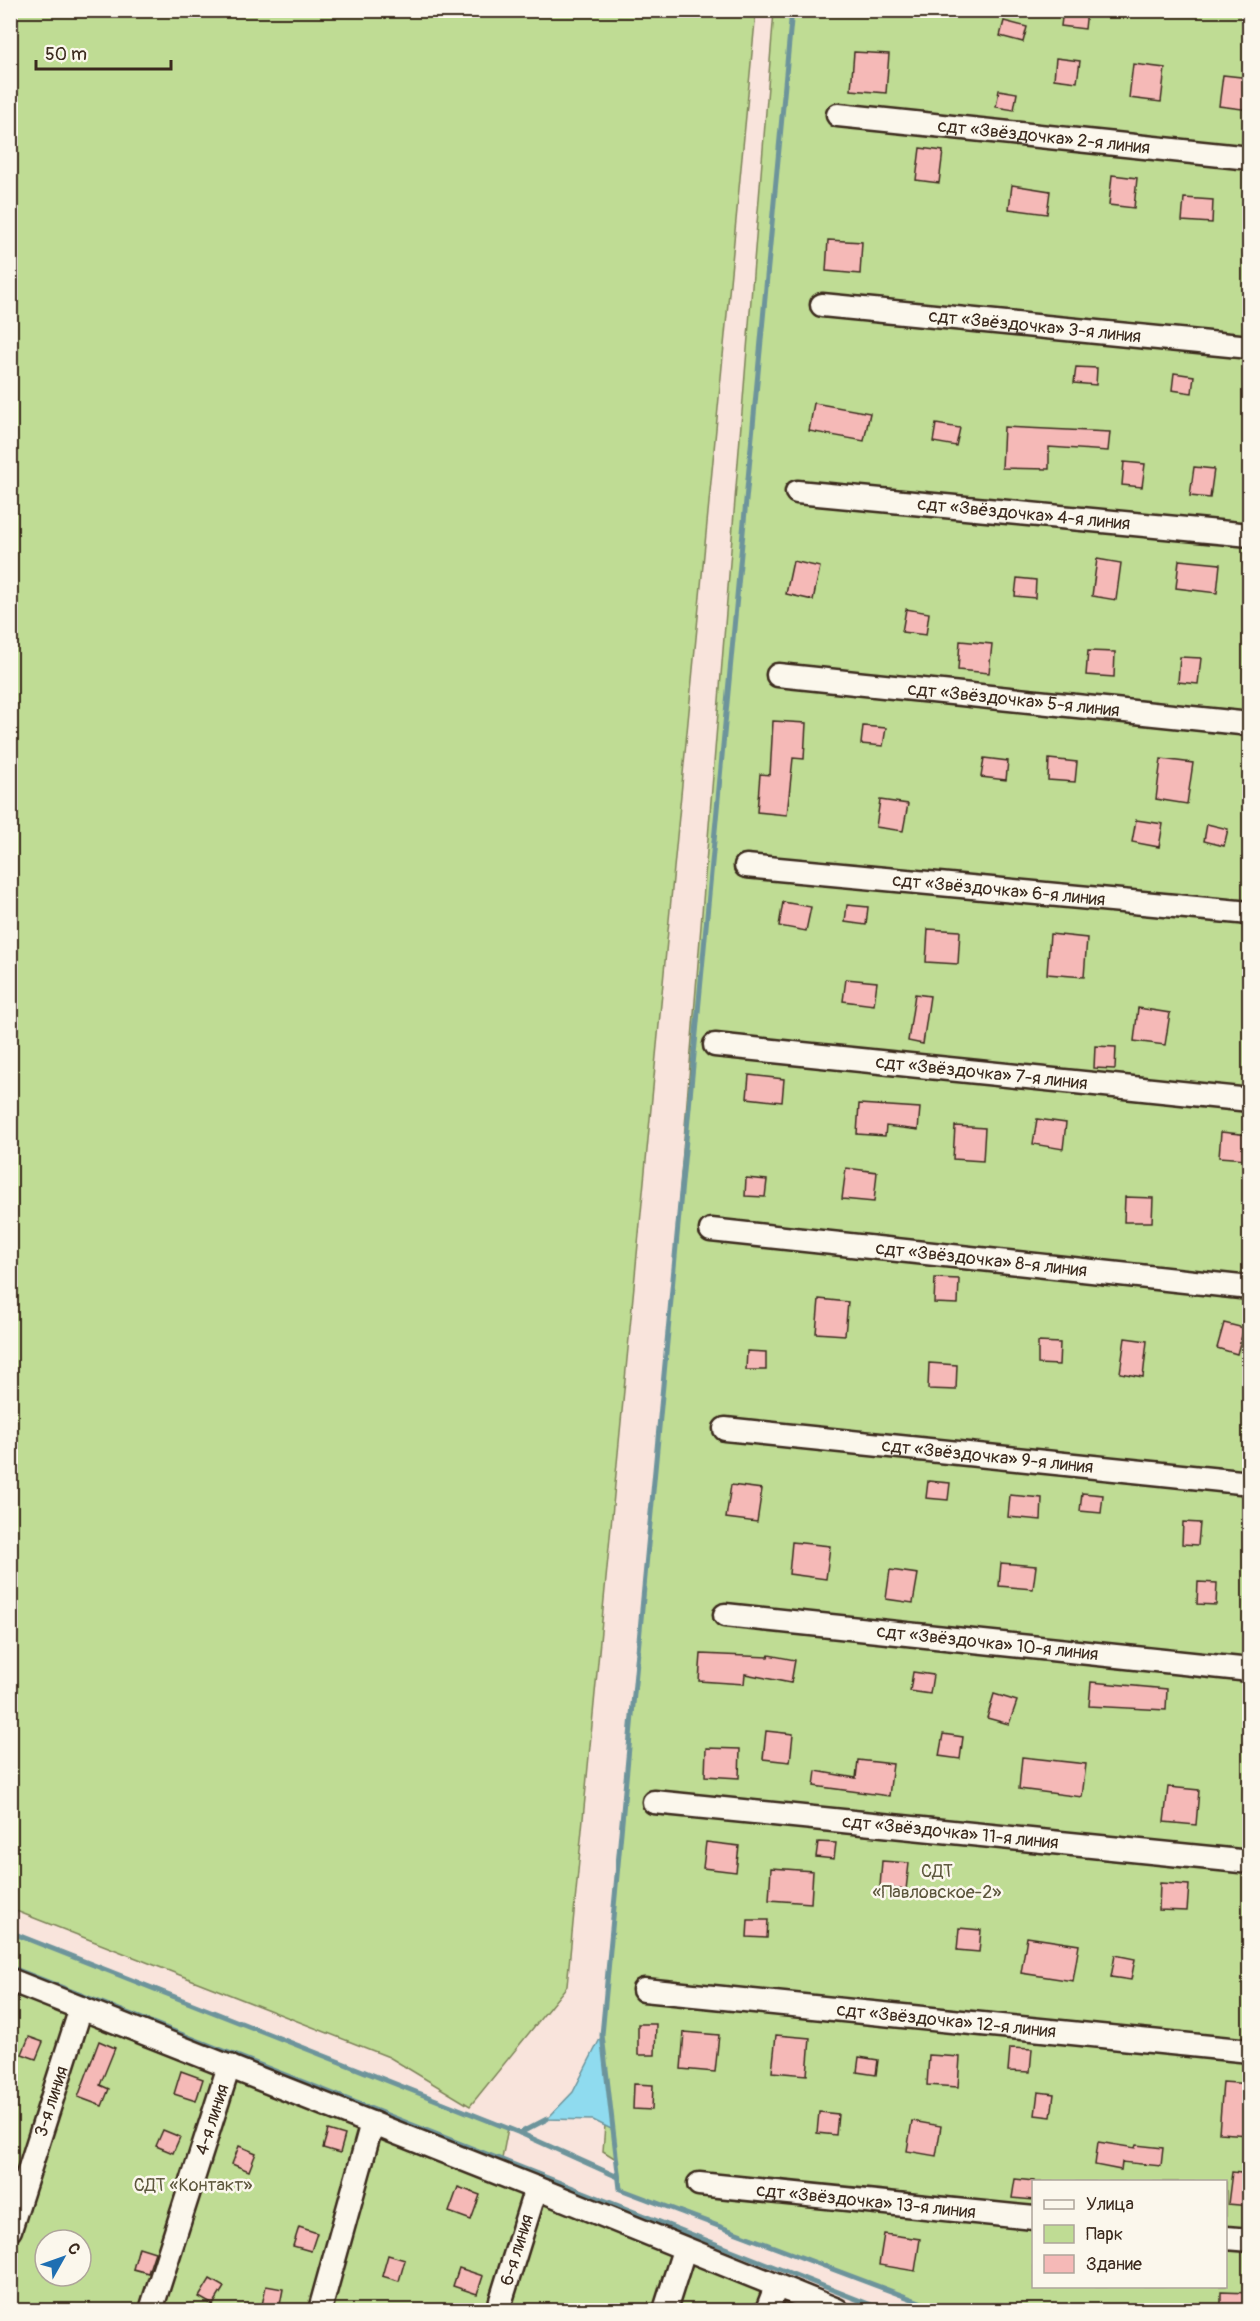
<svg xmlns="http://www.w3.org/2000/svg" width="1260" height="2321" font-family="Pangolin,sans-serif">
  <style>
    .green { fill: #bfdc94; stroke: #7d8359; stroke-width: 1.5; fill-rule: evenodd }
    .water { fill: #8fdbef; stroke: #6d949b; stroke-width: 1.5 }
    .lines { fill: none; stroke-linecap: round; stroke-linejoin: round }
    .stream { stroke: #6d949b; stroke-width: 5 }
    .building { fill: #f5b9b7; stroke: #3b2a1e; stroke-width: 1.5 }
    .minor-casing { stroke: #3b2a1e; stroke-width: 27 }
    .minor { stroke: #fbf7ec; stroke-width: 22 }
    .labels { text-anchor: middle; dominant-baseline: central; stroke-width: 5; stroke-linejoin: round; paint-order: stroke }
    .street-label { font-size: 18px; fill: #3b2a1e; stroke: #fbf7ec }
    .park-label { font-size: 18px; fill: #5c563c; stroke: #fbf7ec }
  </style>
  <rect width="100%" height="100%" fill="#f9e4dc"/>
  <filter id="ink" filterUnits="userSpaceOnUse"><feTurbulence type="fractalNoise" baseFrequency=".0167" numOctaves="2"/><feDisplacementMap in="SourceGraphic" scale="12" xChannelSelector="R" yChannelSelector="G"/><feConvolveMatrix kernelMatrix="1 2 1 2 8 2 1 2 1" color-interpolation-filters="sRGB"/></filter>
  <g filter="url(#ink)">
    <g class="green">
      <polygon points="10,11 756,11 567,1986 470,2106 389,2057 11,1909"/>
      <path d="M774,11H1249V2310H941L620,2189L616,2159L603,2151L608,2086L602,2035L671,1302ZM1034,2182H1226V2286H1034Z"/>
      <polygon points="10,1932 508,2128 502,2159 11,1967"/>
      <path d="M10,1978L109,2017L866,2310H11ZM45,2240H81V2276H45Z"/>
    </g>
    <polygon class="water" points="602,2035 613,2130 593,2120 547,2119 573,2092"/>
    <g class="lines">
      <g class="stream">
        <polyline points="792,10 602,2035 620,2189 941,2310"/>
        <polyline points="10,1932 520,2133 618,2177"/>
        <polyline points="10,1967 884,2310"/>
        <polyline points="520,2133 547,2119"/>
      </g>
    </g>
    <g class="building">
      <polygon points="1063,10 1087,10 1085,29 1061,26"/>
      <polygon points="1004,21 1027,27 1023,42 1000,36"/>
      <polygon points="854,52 889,54 886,93 851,90"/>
      <polygon points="1056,58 1080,61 1077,82 1054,79"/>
      <polygon points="1133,64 1165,68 1161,102 1129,98"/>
      <polygon points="1223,75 1250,78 1250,110 1219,106"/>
      <polygon points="999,90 1017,93 1014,110 996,107"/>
      <polygon points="920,148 943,151 939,183 916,180"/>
      <polygon points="1112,175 1137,178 1134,208 1109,205"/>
      <polygon points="1012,185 1050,191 1047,214 1009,209"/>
      <polygon points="1184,198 1213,200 1212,223 1182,221"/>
      <polygon points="828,240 862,242 860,274 826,271"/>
      <polygon points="1076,367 1097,368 1096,385 1074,383"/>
      <polygon points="1174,373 1194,376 1192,393 1172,390"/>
      <polygon points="814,403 870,413 864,441 809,431"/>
      <polygon points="936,424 960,428 956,446 933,442"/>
      <polygon points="1004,427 1110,432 1108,451 1049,447 1049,469 1002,468"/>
      <polygon points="1124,462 1145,464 1142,487 1122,485"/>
      <polygon points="1194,467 1214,469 1210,498 1190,496"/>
      <polygon points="1097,559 1121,563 1116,600 1092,596"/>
      <polygon points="1179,560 1220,564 1217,593 1176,588"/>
      <polygon points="793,561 820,567 813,600 786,594"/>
      <polygon points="1017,578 1036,580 1035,598 1015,596"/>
      <polygon points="906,609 929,613 926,635 902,632"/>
      <polygon points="960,641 992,644 989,673 958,670"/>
      <polygon points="1088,651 1115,652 1114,677 1086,675"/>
      <polygon points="1180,657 1201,658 1198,684 1178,682"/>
      <polygon points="773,721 806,723 804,759 793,758 787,815 757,812 760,774 770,775"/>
      <polygon points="863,726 886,728 883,746 861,744"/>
      <polygon points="984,758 1008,761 1006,780 981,777"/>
      <polygon points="1049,759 1077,762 1075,782 1048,780"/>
      <polygon points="1161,759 1193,763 1187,804 1156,799"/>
      <polygon points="880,800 908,804 903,831 876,827"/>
      <polygon points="1136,820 1163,824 1159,847 1132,842"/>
      <polygon points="1207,824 1228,829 1224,846 1204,841"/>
      <polygon points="783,902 811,907 806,931 779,926"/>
      <polygon points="847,905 868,907 866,925 845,922"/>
      <polygon points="928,929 960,931 958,964 926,962"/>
      <polygon points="1050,934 1087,938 1084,977 1047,974"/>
      <polygon points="846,979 877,982 874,1005 843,1001"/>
      <polygon points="915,994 930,996 923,1044 908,1041"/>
      <polygon points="1138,1008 1170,1013 1165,1045 1134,1041"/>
      <polygon points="1095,1046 1116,1047 1115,1069 1094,1068"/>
      <polygon points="749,1075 784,1079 782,1102 747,1098"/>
      <polygon points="859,1104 920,1108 918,1130 886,1126 885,1136 857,1134"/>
      <polygon points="1037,1119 1066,1123 1063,1149 1033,1144"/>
      <polygon points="955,1126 985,1128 983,1161 953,1159"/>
      <polygon points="1221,1132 1249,1135 1247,1159 1219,1157"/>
      <polygon points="846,1168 877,1172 874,1202 842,1199"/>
      <polygon points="746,1178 767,1180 765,1197 745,1196"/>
      <polygon points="1125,1197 1153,1198 1152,1222 1124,1222"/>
      <polygon points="935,1278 959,1279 958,1304 934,1303"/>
      <polygon points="819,1299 848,1302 845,1335 816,1333"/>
      <polygon points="1224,1323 1244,1328 1237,1354 1217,1348"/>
      <polygon points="1125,1338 1147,1341 1143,1377 1120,1373"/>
      <polygon points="1038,1342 1060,1343 1059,1365 1038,1364"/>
      <polygon points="747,1351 766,1352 766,1370 746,1370"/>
      <polygon points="929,1363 957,1365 956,1390 928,1389"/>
      <polygon points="928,1481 950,1483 948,1500 926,1498"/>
      <polygon points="731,1485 762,1489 757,1522 726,1518"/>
      <polygon points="1082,1493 1103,1495 1101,1513 1080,1511"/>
      <polygon points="1010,1495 1042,1498 1041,1520 1008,1517"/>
      <polygon points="1183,1522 1200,1523 1198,1545 1182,1544"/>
      <polygon points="792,1542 830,1546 826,1579 789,1574"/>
      <polygon points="1001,1563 1036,1566 1033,1589 999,1586"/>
      <polygon points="890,1570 918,1574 913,1603 886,1599"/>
      <polygon points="1198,1582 1217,1583 1216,1605 1197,1604"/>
      <polygon points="701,1654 768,1657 769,1655 795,1660 791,1683 745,1674 744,1684 699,1681"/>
      <polygon points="913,1672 933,1675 930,1694 910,1691"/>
      <polygon points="1091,1682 1167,1689 1166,1710 1089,1706"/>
      <polygon points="994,1694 1017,1701 1009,1724 987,1718"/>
      <polygon points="766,1731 793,1734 790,1762 763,1759"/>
      <polygon points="943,1734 963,1737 960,1759 939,1756"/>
      <polygon points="706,1748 740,1749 739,1778 705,1776"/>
      <polygon points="1022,1757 1086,1764 1082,1797 1019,1789"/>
      <polygon points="858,1760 893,1764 889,1796 814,1786 816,1771 856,1778"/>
      <polygon points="1168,1787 1199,1790 1196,1825 1164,1822"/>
      <polygon points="706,1842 739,1846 736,1872 703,1868"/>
      <polygon points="818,1842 836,1843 834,1859 816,1857"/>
      <polygon points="882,1861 909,1863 906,1890 880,1887"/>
      <polygon points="771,1868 813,1871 811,1903 769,1900"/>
      <polygon points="1160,1883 1189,1885 1187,1911 1159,1910"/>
      <polygon points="748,1920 768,1920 767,1938 747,1937"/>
      <polygon points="959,1928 981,1930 979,1952 957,1950"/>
      <polygon points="1027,1937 1079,1945 1073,1981 1021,1973"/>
      <polygon points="1115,1955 1135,1959 1131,1980 1111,1977"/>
      <polygon points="638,2024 656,2024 655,2055 638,2055"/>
      <polygon points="684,2032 719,2035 715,2072 681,2069"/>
      <polygon points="776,2035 810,2038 807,2075 772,2072"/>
      <polygon points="29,2037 43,2042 36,2059 22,2054"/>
      <polygon points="99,2041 115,2048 100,2085 109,2089 102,2106 78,2097"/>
      <polygon points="1010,2048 1032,2049 1030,2072 1008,2071"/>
      <polygon points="929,2055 960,2057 958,2087 927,2085"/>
      <polygon points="859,2057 878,2060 876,2075 857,2072"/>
      <polygon points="181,2071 203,2079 196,2101 174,2094"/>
      <polygon points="1223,2082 1250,2084 1250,2135 1219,2133"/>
      <polygon points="634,2084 653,2085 652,2110 633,2109"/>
      <polygon points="1038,2092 1054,2094 1051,2117 1035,2115"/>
      <polygon points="819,2112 838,2114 836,2135 817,2133"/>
      <polygon points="912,2121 941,2126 936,2156 907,2151"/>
      <polygon points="163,2130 180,2137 173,2153 156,2146"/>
      <polygon points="328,2130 345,2135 340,2153 323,2148"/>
      <polygon points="1098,2142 1135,2148 1136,2145 1163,2148 1161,2166 1122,2162 1121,2170 1095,2165"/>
      <polygon points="239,2146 256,2153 249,2171 232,2164"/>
      <polygon points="1232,2172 1250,2174 1250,2206 1228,2204"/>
      <polygon points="1015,2179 1034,2181 1034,2200 1012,2198"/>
      <polygon points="458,2187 480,2195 471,2220 449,2212"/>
      <polygon points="299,2227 317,2233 311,2251 293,2246"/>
      <polygon points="884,2234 920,2239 915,2271 879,2265"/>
      <polygon points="139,2247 155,2252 148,2273 133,2269"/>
      <polygon points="388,2255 405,2260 399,2281 382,2276"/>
      <polygon points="459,2268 483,2276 477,2294 453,2286"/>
      <polygon points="210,2279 224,2287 213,2305 199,2297"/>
      <polygon points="266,2286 283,2289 279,2310 261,2310"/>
      <polygon points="1221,2292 1250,2293 1250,2310 1221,2310"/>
    </g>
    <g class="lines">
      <defs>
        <g id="minor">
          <path id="s1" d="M838,115L1250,158"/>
          <path id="s2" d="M822,305L1250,347"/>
          <path id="s3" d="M797,492L1250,535"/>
          <path id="s4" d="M778,675L1250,724"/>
          <path id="s5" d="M746,866L1250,913"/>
          <path id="s6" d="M715,1045L1250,1100"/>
          <path id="s7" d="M711,1230L1250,1288"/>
          <path id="s8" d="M725,1429L1250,1483"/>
          <path id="s9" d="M725,1615L1250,1670"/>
          <path id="s10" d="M654,1802L1250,1862"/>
          <polyline points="10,1980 536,2188 837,2310"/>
          <path id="s11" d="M644,1990L1250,2051"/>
          <path id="s12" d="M699,2184L1034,2218"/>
          <path id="s13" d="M10,2230L81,2008"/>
          <polyline points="1226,2238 1250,2240"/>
          <path id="s14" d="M151,2310L229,2066"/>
          <polyline points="320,2310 372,2123"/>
          <path id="s15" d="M498,2310L536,2188"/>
          <polyline points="665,2310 684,2250"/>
          <polyline points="767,2310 776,2287"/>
        </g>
      </defs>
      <use href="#minor" class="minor-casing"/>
      <use href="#minor" class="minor"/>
    </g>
  </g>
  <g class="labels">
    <g class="street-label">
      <text stroke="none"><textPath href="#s1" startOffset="207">сдт «Звёздочка» 2-я линия</textPath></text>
      <text stroke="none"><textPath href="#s2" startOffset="214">сдт «Звёздочка» 3-я линия</textPath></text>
      <text stroke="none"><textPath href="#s3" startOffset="228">сдт «Звёздочка» 4-я линия</textPath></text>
      <text stroke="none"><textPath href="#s4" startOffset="237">сдт «Звёздочка» 5-я линия</textPath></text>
      <text stroke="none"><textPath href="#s5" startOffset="254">сдт «Звёздочка» 6-я линия</textPath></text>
      <text stroke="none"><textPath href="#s6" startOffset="268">сдт «Звёздочка» 7-я линия</textPath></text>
      <text stroke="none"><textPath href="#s7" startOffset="272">сдт «Звёздочка» 8-я линия</textPath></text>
      <text stroke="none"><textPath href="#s8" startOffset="264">сдт «Звёздочка» 9-я линия</textPath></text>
      <text stroke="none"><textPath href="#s9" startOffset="264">сдт «Звёздочка» 10-я линия</textPath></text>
      <text stroke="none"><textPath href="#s10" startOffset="298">сдт «Звёздочка» 11-я линия</textPath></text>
      <text stroke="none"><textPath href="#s11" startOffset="304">сдт «Звёздочка» 12-я линия</textPath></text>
      <text stroke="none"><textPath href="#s13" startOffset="135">3-я линия</textPath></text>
      <text stroke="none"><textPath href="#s14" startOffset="200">4-я линия</textPath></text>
      <text stroke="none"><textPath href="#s12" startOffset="168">сдт «Звёздочка» 13-я линия</textPath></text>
      <text stroke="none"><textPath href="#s15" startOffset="63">6-я линия</textPath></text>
    </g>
    <g class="park-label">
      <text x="937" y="1871">СДТ<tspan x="937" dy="21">«Павловское-2»</tspan></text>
      <text x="193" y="2185">СДТ «Контакт»</text>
    </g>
  </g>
  <rect width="1260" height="2321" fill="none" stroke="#fbf7ec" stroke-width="36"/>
  <rect x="18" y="18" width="1224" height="2285" fill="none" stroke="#3b2a1e" stroke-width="2" filter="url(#ink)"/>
  <rect x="1032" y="2180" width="195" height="108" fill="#fbf7ec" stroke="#aea59a" stroke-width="1.5"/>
  <rect x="1044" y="2200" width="30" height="9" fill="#fbf7ec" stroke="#aea59a" stroke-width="1.5"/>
  <text x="1086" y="2210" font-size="18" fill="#3b2a1e">Улица</text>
  <rect x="1044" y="2225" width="30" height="18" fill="#bfdc94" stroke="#aea59a" stroke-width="1.5"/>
  <text x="1086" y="2240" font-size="18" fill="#3b2a1e">Парк</text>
  <rect x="1044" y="2255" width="30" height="18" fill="#f5b9b7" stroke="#aea59a" stroke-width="1.5"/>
  <text x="1086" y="2270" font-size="18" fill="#3b2a1e">Здание</text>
  <g transform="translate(63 2258) rotate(50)"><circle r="28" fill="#fbf7ec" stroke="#aea59a" stroke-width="1.5"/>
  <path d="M0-4.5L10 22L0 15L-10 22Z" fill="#1f6fb2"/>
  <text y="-9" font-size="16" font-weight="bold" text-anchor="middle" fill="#3b2a1e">С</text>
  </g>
  <path d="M36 60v9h135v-9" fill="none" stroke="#3b2a1e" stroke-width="3"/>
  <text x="45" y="60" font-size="18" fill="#3b2a1e" stroke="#fbf7ec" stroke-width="4.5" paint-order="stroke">50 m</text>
</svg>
